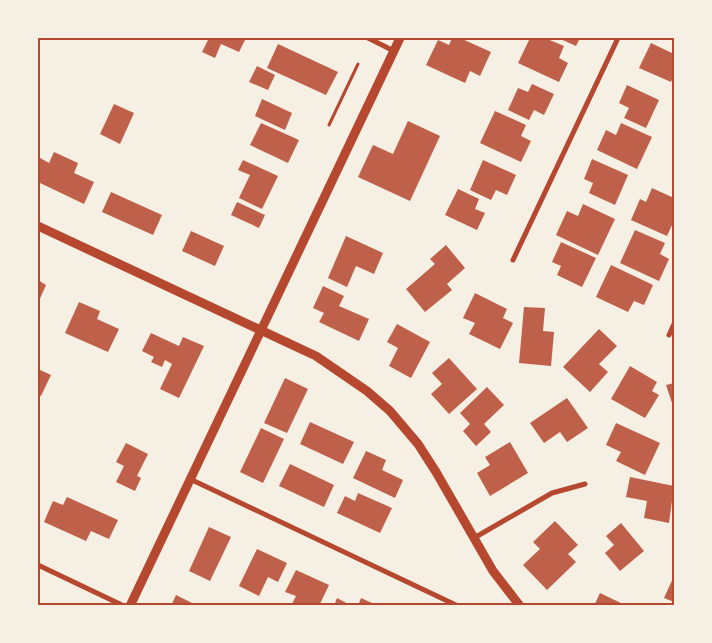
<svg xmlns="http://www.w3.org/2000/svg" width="712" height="643" font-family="Mulish,sans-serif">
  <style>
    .building { fill: #bf614a }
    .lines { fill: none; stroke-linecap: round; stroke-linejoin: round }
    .path { stroke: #b5482f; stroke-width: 3 }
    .minor { stroke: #b5482f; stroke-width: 5 }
    .tertiary { stroke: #b5482f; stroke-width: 9 }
    .neatline { fill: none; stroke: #b5482f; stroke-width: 2 }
  </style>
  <rect width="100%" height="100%" fill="#f6efe4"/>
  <g class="building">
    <polygon points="209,38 246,38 239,52 221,44 215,58 202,52"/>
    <polygon points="452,38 460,38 491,52 480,76 470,71 465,83 426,65 438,40 449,45"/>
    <polygon points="530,38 545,38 564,46 559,58 568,63 559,82 518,63"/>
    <polygon points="558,38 580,38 576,46"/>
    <polygon points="651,43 674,54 674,74 671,82 639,68"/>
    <polygon points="278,44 338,72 326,95 267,68"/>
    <polygon points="257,66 275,75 268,90 249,82"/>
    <polygon points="532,84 554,94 544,115 534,110 529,120 508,110 518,88 528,92"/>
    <polygon points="627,85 659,100 646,128 624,118 629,108 619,103"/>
    <polygon points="262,99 292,113 285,130 255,116"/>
    <polygon points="114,104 134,113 120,144 100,134"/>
    <polygon points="495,111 526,125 521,136 531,141 521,162 480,143"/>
    <polygon points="408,121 440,136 410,201 358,177 373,145 393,154"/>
    <polygon points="261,123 299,140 288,163 250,145"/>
    <polygon points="621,123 652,137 637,169 597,150 606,130 616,135"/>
    <polygon points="54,152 78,163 74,173 94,182 84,204 38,182 38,163 40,158 49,163"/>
    <polygon points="592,159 628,175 615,205 589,193 593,183 584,179"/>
    <polygon points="243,160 278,176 262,209 239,198 250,175 238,170"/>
    <polygon points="483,160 516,175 507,195 496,190 491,200 470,190"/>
    <polygon points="652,188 674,198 674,226 672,225 667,236 631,220 640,199 646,202"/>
    <polygon points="458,189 479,199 475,209 485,213 477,230 445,215"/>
    <polygon points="111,192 162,215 153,235 102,212"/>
    <polygon points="237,202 265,215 259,228 231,215"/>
    <polygon points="583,204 615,219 598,255 556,235 567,211 578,216"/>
    <polygon points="635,230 665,243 660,254 669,259 659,281 620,263"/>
    <polygon points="191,231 224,246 215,266 182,251"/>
    <polygon points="346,236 383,253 374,274 356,266 347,287 328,278"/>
    <polygon points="561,242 596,258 582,287 557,275 561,266 552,262"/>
    <polygon points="446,245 465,268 447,284 452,290 425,312 406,289 435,264 430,259"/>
    <polygon points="611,265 653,285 644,305 634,301 628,312 596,297"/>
    <polygon points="38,280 46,285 38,303"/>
    <polygon points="323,286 344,296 339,306 369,319 359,341 319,322 324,313 313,308"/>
    <polygon points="475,293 507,309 503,318 513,323 500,349 469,334 475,323 463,318"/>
    <polygon points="79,302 100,311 97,319 119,329 108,352 65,333"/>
    <polygon points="524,307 545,308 543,331 554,332 551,366 519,363"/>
    <polygon points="397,324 430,342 411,378 389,366 398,348 387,342"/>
    <polygon points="599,329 617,346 599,364 608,372 590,392 563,367"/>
    <polygon points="151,333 179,346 183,337 204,346 179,398 160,389 172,364 165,360 162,367 151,362 154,357 142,351"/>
    <polygon points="449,358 477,389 449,414 431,394 442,384 432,373"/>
    <polygon points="630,366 657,382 652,391 659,395 645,418 611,399"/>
    <polygon points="38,369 51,375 41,396 38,395"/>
    <polygon points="285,378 308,389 287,433 264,423"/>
    <polygon points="674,383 674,409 666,385"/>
    <polygon points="487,387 504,405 484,424 491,432 476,446 463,431 470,424 460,413"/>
    <polygon points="567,398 588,428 567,442 560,432 544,443 530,423"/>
    <polygon points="310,422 354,442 343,464 300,444"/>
    <polygon points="616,423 660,443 645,475 616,461 621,452 606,445"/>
    <polygon points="261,428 284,439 263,483 240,472"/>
    <polygon points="510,442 528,473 490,496 477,473 490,465 485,457"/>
    <polygon points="126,443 148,454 137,476 141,478 135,491 116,482 124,466 116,462"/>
    <polygon points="366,451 386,460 382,470 403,480 395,498 353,478"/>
    <polygon points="290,464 334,485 324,507 279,486"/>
    <polygon points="630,477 674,486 669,523 644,518 647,501 626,497"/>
    <polygon points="358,493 392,508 380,533 337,513 345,496 355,501"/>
    <polygon points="67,497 118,520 109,539 91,531 86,541 44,522 53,501 63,505"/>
    <polygon points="555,521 578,545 568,554 576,562 547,590 523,565 540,549 533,542"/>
    <polygon points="621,523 644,551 620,571 605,553 614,545 606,536"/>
    <polygon points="209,527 231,537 210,581 189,571"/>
    <polygon points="257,549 287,563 278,582 268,577 259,596 239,586"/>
    <polygon points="296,570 329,585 319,606 291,606 296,596 285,592"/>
    <polygon points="674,576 674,602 664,598"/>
    <polygon points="600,593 627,606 594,606"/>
    <polygon points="176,595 198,606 171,606"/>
    <polygon points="337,598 352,606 334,606"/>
    <polygon points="361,598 372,603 371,606 358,606"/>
  </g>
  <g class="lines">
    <polyline class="path" points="329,125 358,64"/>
    <g class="minor">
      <polyline points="368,38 394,51"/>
      <polyline points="513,260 618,38"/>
      <polyline points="669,335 674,324"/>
      <polyline points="190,479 458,606"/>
      <polyline points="474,538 552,493 585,484"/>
      <polyline points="38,565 124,606"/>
    </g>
    <g class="tertiary">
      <polyline points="38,226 316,356 367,391 390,411 418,444 436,472 493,571 520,606"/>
      <polyline points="130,606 400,38"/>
    </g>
  </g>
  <rect width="712" height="643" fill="none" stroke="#f6efe4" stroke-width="78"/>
  <rect x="39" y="39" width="634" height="565" class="neatline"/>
</svg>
